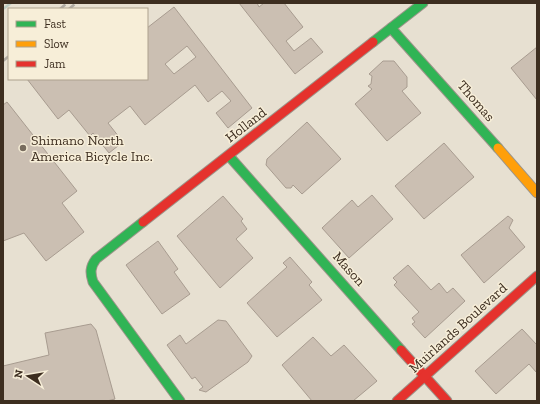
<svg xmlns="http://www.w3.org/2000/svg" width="540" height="404" font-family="'Zilla Slab',serif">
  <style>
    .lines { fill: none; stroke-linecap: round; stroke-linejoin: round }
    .stream { stroke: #bcccc2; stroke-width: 2.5 }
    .building { fill: #cbbfb2; stroke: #a89c90; fill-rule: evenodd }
    .fast-casing { stroke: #9c958a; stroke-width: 11 }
    .slow-casing { stroke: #9c958a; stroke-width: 11 }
    .jam-casing { stroke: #9c958a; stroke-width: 11 }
    .fast { stroke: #30b455; stroke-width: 9 }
    .slow { stroke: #ff9f0a; stroke-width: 9 }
    .jam { stroke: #e5322d; stroke-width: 9 }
    .rail { stroke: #afaaa2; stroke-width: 2.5; stroke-dasharray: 7 7; stroke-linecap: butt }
    .poi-dot { fill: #786c5e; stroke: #f7eed8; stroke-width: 1.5 }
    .labels { text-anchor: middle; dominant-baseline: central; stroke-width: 3; stroke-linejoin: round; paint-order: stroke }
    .street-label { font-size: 14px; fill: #3d2e20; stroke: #f7eed8 }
    .poi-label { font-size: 14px; fill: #3d2e20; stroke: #f7eed8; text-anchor: start }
  </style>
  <rect width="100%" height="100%" fill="#e7e0d1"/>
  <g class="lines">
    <polyline class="stream" points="3,9 11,3"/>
  </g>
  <g class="building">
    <polygon points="239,3 257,3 259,7 264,3 284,3 303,27 286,41 294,51 311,38 323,52 295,74"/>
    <path d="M174,7L252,108L228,128L216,113L231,101L222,91L208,102L195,85L145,125L130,106L108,123L123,142L109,153L93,133L90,136L69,110L58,119L27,79H147V28ZM187,46L196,57L174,74L165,64Z"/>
    <polygon points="537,47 537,100 511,68"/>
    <polygon points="383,61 394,61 407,77 407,87 402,91 421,113 387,141 355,104 372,89 368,86 371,84 372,76 369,74"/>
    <polygon points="7,102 77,191 62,203 84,232 46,261 24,233 3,241 3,105"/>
    <polygon points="307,122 341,159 302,194 293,185 291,188 286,188 266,165 267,159"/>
    <polygon points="444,143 474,177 424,219 395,186"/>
    <polygon points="372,195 393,219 349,258 322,228 352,200 358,207"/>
    <polygon points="223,196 243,219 241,221 247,229 236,239 253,258 220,288 177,236"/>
    <polygon points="508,216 513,220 509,228 525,247 484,283 461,255"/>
    <polygon points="158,241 178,269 174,272 190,294 162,314 126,265"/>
    <polygon points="290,257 312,282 309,285 322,300 277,337 247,303 287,267 283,263"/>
    <polygon points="408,265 431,290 439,283 447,293 453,288 465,301 425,338 412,324 415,322 412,318 419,312 394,285 397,282 393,278"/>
    <polygon points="218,320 226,321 252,356 248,362 206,392 199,390 203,387 195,377 192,379 167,345 180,335 186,344"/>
    <polygon points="91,324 96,330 115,399 107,401 3,401 3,366 49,355 45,333"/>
    <polygon points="522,329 537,345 537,373 529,364 496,394 475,371"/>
    <polygon points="313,337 331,356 344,345 377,381 353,401 312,401 282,365"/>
  </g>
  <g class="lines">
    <defs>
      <g id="fast">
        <polyline points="391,28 498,148"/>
        <polyline points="373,42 423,3"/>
        <polyline points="229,156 401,350"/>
        <path d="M143,222L96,259C90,267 90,273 93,282L180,401"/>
      </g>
      <polyline id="slow" points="498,148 537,193"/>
      <g id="jam">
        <polyline points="143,222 373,42"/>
        <polyline points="401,350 447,401"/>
        <polyline points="397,401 537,276"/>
      </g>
    </defs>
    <use href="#fast" class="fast-casing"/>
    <use href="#slow" class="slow-casing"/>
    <use href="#jam" class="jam-casing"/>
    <use href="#fast" class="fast"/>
    <use href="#slow" class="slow"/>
    <use href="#jam" class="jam"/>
    <g class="rail">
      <polyline points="60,9 67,3"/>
      <polyline points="69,9 76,3"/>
      <polyline points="3,61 9,56"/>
    </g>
  </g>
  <circle class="poi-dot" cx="23" cy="148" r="4"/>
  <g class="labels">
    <g class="street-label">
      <text transform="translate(476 101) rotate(49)">Thomas</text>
      <text transform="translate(246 125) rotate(-38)">Holland</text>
      <text transform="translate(349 269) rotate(48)">Mason</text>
      <text transform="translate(458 328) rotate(-42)">Muirlands Boulevard</text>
    </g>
    <g class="poi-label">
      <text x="31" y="140">Shimano North<tspan x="31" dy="16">America Bicycle Inc.</tspan></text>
    </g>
  </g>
  <rect width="540" height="404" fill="none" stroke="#3d2e20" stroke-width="8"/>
  <rect x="8" y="8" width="140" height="72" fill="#f7eed8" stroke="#ada18e"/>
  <rect x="16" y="21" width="20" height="6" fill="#30b455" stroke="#ada18e"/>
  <text x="44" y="28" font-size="12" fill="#3d2e20">Fast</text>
  <rect x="16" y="41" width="20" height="6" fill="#ff9f0a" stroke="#ada18e"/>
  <text x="44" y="48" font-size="12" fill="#3d2e20">Slow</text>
  <rect x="16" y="61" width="20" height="6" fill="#e5322d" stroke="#ada18e"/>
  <text x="44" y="68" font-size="12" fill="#3d2e20">Jam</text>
  <g transform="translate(28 376) rotate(282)" stroke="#f7eed8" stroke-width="3" paint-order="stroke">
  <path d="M0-3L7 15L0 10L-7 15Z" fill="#3d2e20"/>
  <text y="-6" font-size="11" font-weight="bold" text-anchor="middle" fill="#3d2e20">N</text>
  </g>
</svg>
